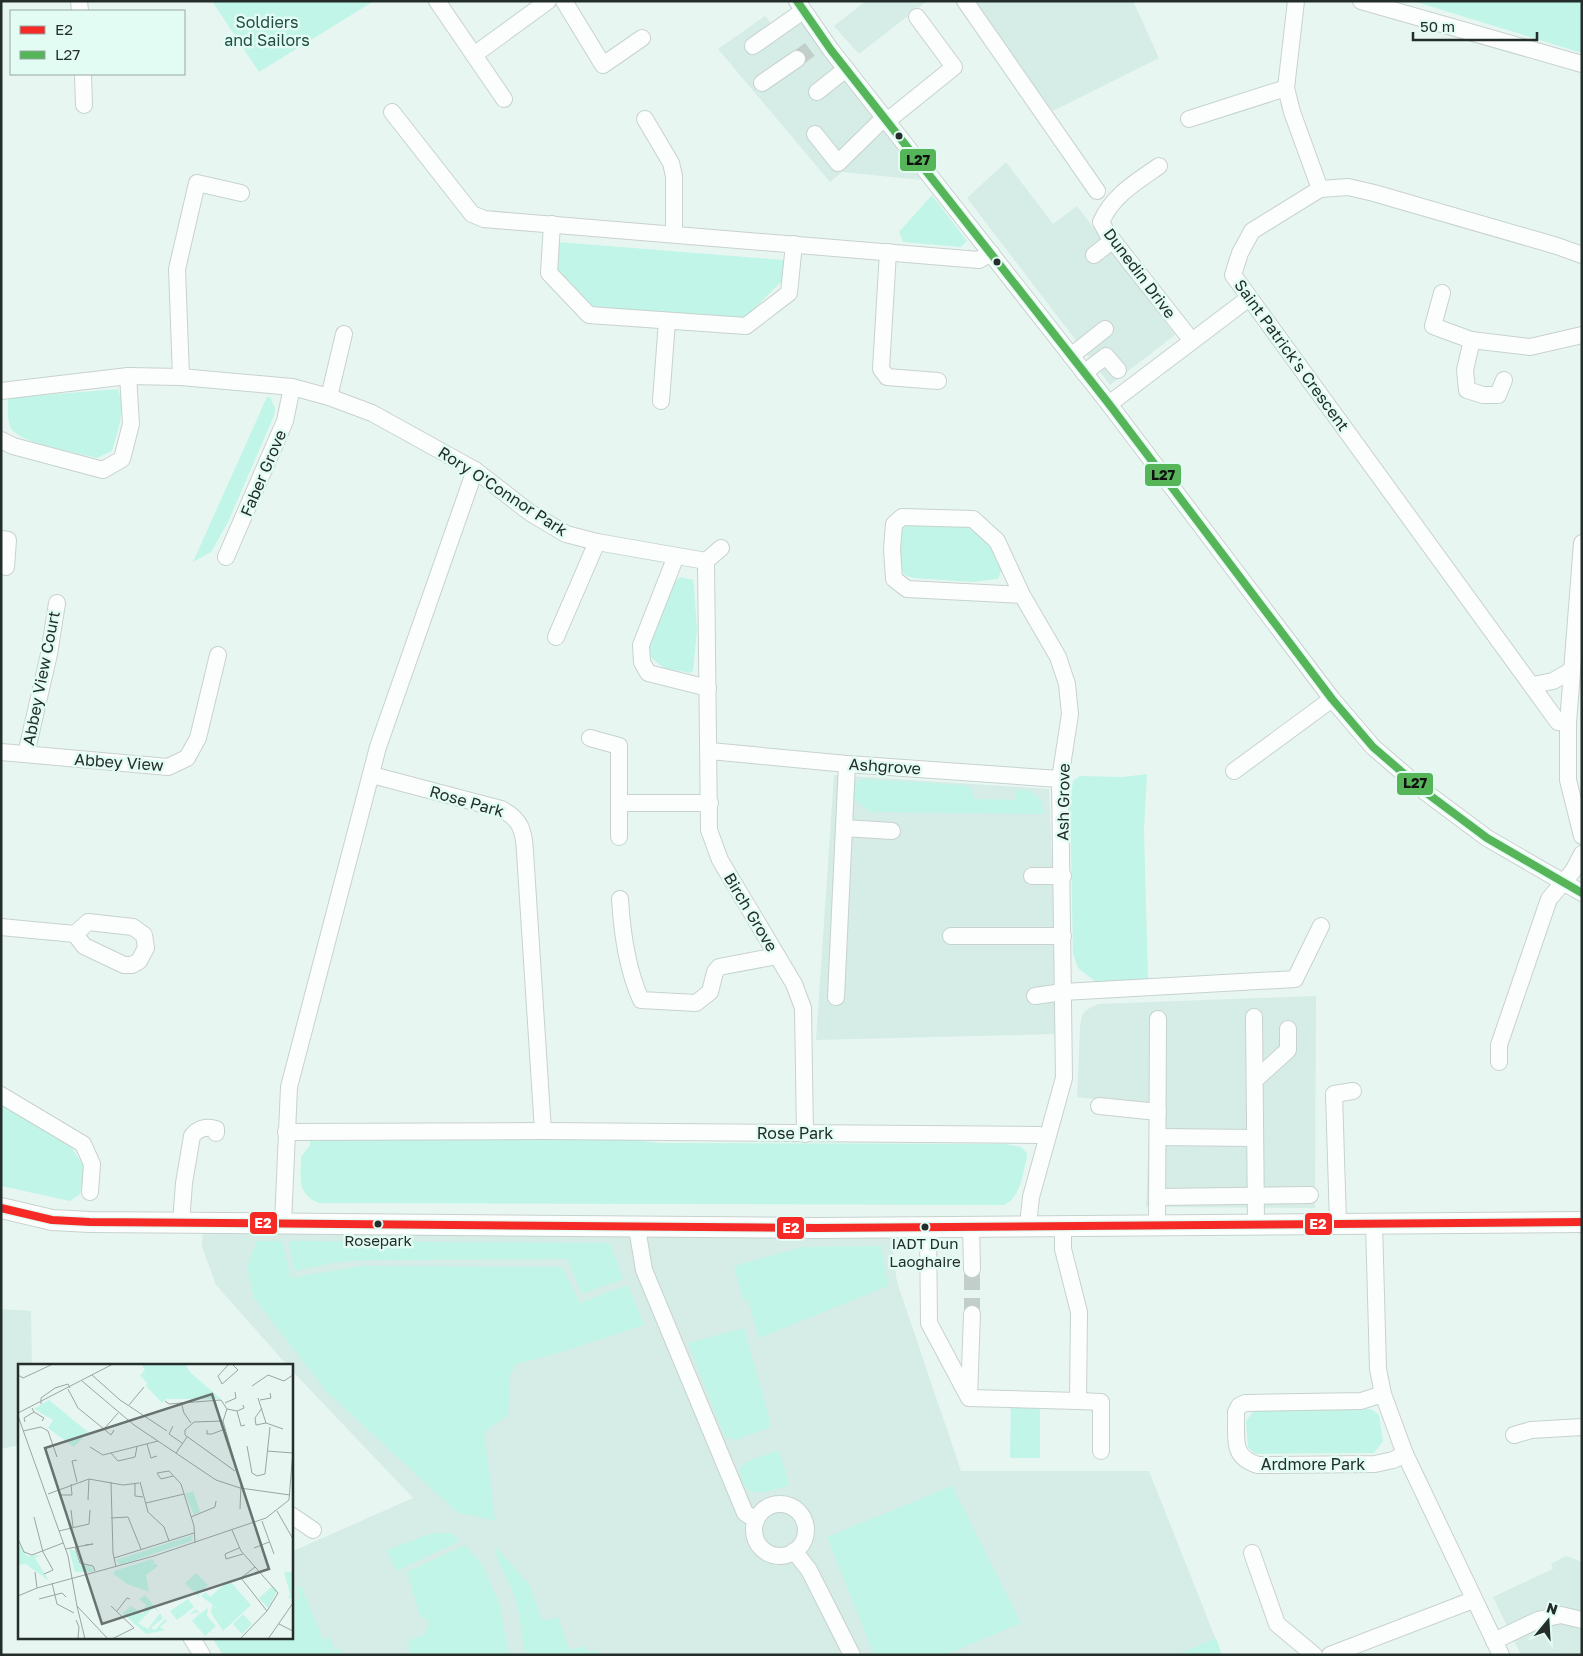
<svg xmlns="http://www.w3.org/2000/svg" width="1583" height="1656" font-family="'Golos Text',sans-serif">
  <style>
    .built { fill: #d5ede6 }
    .green { fill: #c0f5e8 }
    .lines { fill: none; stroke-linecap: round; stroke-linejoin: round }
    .minor-tunnel { stroke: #c1ceca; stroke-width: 16; stroke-dasharray: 16 8; stroke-linecap: butt }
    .minor-casing { stroke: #c7d2ce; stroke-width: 18 }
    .major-casing { stroke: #c7d2ce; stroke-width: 22 }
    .minor { stroke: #fcfefd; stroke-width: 16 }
    .major { stroke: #fcfefd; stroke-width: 20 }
    .bus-1-casing { stroke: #e2fcf4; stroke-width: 11 }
    .bus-2-casing { stroke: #e2fcf4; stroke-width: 11 }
    .bus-1 { stroke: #f52a26; stroke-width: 8 }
    .bus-2 { stroke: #56b559; stroke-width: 8 }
    .bus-dot { fill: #232d2a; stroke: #e2fcf4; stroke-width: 2 }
    .labels { text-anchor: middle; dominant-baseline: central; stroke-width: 5; stroke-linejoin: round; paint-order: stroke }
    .bus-label { font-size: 15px; fill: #232d2a; stroke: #e2fcf4 }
    .park-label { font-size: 16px; fill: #234e44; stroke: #e2fcf4 }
    .street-label { font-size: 16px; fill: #232d2a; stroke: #e2fcf4 }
    .inset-road { fill: none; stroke: #99a6a2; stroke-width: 1 }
    .view { fill: #687370; fill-opacity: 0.15; stroke: #687370; stroke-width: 2.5 }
    .inset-edge { fill: none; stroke: #232d2a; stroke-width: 2.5 }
    .line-badge { stroke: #e2fcf4; stroke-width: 2 }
    .badge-label { font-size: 14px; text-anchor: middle; font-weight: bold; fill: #fff }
    .pale-badge-label { font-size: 14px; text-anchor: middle; font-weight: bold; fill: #111 }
  </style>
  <rect width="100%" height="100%" fill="#e8f6f2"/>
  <g class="built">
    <polygon points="866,1 927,1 859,54 834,26"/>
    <polygon points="970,1 1133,1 1159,58 1053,111"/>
    <polygon points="799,15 819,43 921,180 842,172 830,182 718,49 765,16 777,30"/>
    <polygon points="1006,162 1053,224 1077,206 1175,335 1110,385 967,198"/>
    <polygon points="834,775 1049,789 1059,1034 816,1040"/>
    <polygon points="1316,996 1315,1208 1146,1207 1150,1105 1077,1097 1080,1027 1082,1016 1086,1010 1098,1004"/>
    <polygon points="203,1223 890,1227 897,1282 961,1471 1149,1471 1222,1655 223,1655 212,1637 291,1637 291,1552 413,1498 298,1377 291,1370 291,1365 287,1365 216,1285 202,1247"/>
    <polygon points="1,1309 31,1311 32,1365 19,1365 19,1445 1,1449"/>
    <polygon points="1566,1556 1582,1562 1582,1655 1521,1655 1493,1597 1553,1569 1551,1564"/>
  </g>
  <g class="green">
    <polygon points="212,1 374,1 259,72"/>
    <polygon points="1413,1 1582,1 1582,53"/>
    <polygon points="932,195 967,241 961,247 903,242 899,232"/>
    <polygon points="558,242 784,260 783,280 744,319 588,306 556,271"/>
    <path d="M118,389C126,410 118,430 112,451L97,458C79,453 15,443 10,426C7,417 8,406 8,398Z"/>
    <polygon points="267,397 270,397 275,408 274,416 228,522 211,552 193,562"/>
    <path d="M905,525L971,526L988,540L1003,566L998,579L973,582L913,578L905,575C896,565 897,536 905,525Z"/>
    <polygon points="680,577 693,580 694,586 697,630 693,671 690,673 664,668 649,656 649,635 671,587"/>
    <polygon points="1147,774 1144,829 1148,979 1096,982 1078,968 1073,954 1070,804 1073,781 1080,776 1123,777"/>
    <polygon points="862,779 961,785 972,788 973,799 1015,800 1015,790 1028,790 1042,801 1043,814 870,812 851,797 852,785"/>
    <polygon points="1,1100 17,1109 17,1114 70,1145 85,1168 80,1194 70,1201 1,1186"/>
    <path d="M606,1137L661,1143L1006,1144L1021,1147L1027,1153V1157C1023,1173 1021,1197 1004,1205L319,1203C296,1193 301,1179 301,1157L310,1145V1139Z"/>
    <polygon points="257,1241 282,1241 291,1278 362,1266 562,1267 580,1303 628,1285 644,1325 558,1353 516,1364 510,1375 508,1415 484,1432 495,1520 458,1513 325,1390 254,1298 247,1267"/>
    <polygon points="289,1241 610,1243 623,1279 582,1294 567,1259 364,1260 338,1262 294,1271"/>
    <polygon points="881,1246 888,1286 759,1338 748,1300 743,1300 734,1266 803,1247"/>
    <polygon points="744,1328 771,1425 768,1428 735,1440 724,1435 688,1343"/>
    <polygon points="1011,1397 1040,1398 1040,1458 1010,1458"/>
    <polygon points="1255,1409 1371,1409 1379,1415 1383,1441 1374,1453 1255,1454 1248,1447 1246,1421"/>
    <path d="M779,1450L789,1485C768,1493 740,1502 740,1468L746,1462Z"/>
    <polygon points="952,1486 1021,1623 945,1655 874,1655 827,1537"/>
    <polygon points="432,1533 451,1533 460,1541 396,1571 387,1550"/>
    <polygon points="465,1545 483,1566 500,1605 509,1655 411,1655 407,1647 411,1645 408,1641 424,1635 429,1624 427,1619 420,1616 407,1572"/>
    <path d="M496,1547L530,1586L542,1621L558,1617L569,1650L585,1646L587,1651H599V1655H525C522,1633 520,1610 512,1590C507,1575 495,1563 496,1547Z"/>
    <polygon points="301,1586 323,1640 330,1637 334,1650 341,1649 342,1655 223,1655 212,1637 291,1637 291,1602 300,1598 296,1588"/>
    <polygon points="1216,1638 1222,1655 1176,1655"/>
  </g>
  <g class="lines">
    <g class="minor-tunnel">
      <polyline points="797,59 813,47"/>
      <polyline points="972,1314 972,1269"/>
    </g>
    <defs>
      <g id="minor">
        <polyline points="79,1 80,11"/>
        <polyline points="437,1 504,99"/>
        <polyline points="564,1 603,65 642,38"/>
        <polyline points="797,1 831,50 1109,404 1332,699 1373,747 1424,791 1487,838 1582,893"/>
        <polyline points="965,1 1097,191"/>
        <polyline points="1296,1 1286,88 1292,112 1320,189"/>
        <polyline points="1361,1 1582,64"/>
        <polyline points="753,46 803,11"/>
        <polyline points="474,55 548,1"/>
        <polyline points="83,74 84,105"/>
        <polyline points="762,83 797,59"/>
        <polyline points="817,92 846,69"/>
        <polyline points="392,112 472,214 484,219 979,260 991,253"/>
        <polyline points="645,119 671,163 674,176 674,234"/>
        <polyline points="1189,119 1286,88"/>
        <polyline points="887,121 954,67 917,17"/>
        <polyline points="815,134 838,163 884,118"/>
        <path d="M1159,166C1136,182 1113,195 1101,222L1107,233L1192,341"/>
        <polyline points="552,224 549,273 589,315 746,326 789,293 794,244"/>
        <polyline points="888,252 881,369 887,377 938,381"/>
        <polyline points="1094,255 1113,240"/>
        <polyline points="1442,293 1433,326 1471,340 1530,347 1582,335"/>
        <polyline points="1472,340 1465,370 1467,390 1483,395 1498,395 1504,380"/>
        <polyline points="1071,356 1105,329"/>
        <polyline points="1084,373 1106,356 1118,370"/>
        <polyline points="181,377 177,269 197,183 241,193"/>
        <polyline points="1,391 128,376 181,377 292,387 329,397 372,413 475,470 529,512 566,534 597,542 706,561"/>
        <polyline points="329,397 344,334"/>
        <polyline points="661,401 667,321"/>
        <polyline points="1109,404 1249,298"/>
        <polyline points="1,440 13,446 103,470 122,459 131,424 128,376"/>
        <polyline points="1,539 8,540 6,567"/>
        <polyline points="1582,543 1568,723 1568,780 1582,836"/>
        <polyline points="721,548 706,561 709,830 720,860 794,984 803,1008 805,1134"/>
        <polyline points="676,556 641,645 642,662 648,673 708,688"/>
        <polyline points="226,557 285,421 292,387"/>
        <polyline points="1022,595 907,589 894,579 892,549 894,524 902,517 973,519 997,541 1022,595 1058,657 1067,684 1070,714 1060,779 1064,1078 1031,1197 1028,1225"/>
        <polyline points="556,637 597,542"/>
        <polyline points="1533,685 1553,681 1572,670"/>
        <polyline points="1568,723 1558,722 1233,275 1240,253 1252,231 1320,189 1348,187 1374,193 1557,246 1582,255"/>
        <polyline points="590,738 619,746 619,837"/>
        <polyline points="710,751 847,764 1060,779"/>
        <polyline points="1,752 168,767 187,758 198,738 218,655"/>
        <polyline points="26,754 49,654 57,603"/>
        <polyline points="1234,771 1332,699"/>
        <path d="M372,775L501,809C521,819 524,831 525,852L543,1131"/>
        <polyline points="619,803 710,803"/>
        <polyline points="844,828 892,831"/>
        <polyline points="1032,876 1063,876"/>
        <path d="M620,899C622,933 627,969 641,1000L696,1003L710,992L715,972L719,967L777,956"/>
        <polyline points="1,927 75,934 88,922 133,927 144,935 146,948 139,961 132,965 124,965 84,946 75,934"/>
        <polyline points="951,936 1063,936"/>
        <polyline points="1035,996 1063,992 1295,979 1321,926"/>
        <polyline points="836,997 847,764"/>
        <polyline points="1254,1017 1256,1223"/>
        <polyline points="1499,1062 1499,1045 1549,899 1573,871 1582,854"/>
        <polyline points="1255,1080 1288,1050 1288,1029"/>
        <polyline points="1,1095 83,1144 92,1164 90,1192"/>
        <polyline points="1099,1106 1158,1112"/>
        <polyline points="286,1132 543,1131 1039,1135 1046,1137"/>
        <polyline points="1158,1137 1255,1138"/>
        <polyline points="1157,1197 1310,1195"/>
        <path d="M181,1223L184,1183L192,1136C198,1128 207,1126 216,1129V1133"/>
        <polyline points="283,1223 289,1087 378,747 475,470"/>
        <polyline points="1338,1223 1334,1094 1353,1091"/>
        <polyline points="1374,1223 1378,1369 1383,1394 1405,1454 1501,1655"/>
        <polyline points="1157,1224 1158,1019"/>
        <polyline points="971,1225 972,1269"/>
        <polyline points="928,1226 929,1323 969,1398 1078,1401 1079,1312 1063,1249 1063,1225"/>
        <polyline points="637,1228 644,1270 745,1513 756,1520"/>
        <path d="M1383,1394L1361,1401L1245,1403L1239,1406L1236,1412C1237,1437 1230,1457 1258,1465L1375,1464L1393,1460L1405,1454"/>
        <polyline points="969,1397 972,1314"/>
        <polyline points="1078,1401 1101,1402 1101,1451"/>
        <polyline points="1514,1435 1531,1430 1582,1427"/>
        <circle cx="780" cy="1530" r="26"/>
        <polyline points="291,1515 313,1530"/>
        <polyline points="794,1551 809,1570 852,1655"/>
        <polyline points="1252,1553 1277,1624 1314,1655"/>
        <polyline points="191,1637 202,1655"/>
        <polyline points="1494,1641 1538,1620 1561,1615 1582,1620"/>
        <polyline points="1330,1655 1473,1600"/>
      </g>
      <polyline id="major" points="1,1208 52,1220 90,1222 816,1228 1582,1222"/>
    </defs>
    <use href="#minor" class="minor-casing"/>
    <use href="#major" class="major-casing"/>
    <use href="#minor" class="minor"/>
    <use href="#major" class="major"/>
    <defs>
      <polyline id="bus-1" points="1,1208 52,1220 90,1222 816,1228 1582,1222"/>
      <polyline id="bus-2" points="797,1 831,50 1109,404 1332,699 1373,747 1424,791 1487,838 1582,893"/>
    </defs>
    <use href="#bus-1" class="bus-1-casing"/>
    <use href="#bus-2" class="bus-2-casing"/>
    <use href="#bus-1" class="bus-1"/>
    <use href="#bus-2" class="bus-2"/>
  </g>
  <g class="bus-dot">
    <circle cx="899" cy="136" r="4.5"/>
    <circle cx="997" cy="262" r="4.5"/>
    <circle cx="378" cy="1224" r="4.5"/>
    <circle cx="925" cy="1227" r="4.5"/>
  </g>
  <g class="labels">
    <g class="bus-label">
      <text x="378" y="1240">Rosepark</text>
      <text x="925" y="1243">IADT Dun<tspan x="925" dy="18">Laoghaire</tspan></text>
    </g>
    <g class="park-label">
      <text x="267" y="22">Soldiers<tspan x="267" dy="18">and Sailors</tspan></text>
    </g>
    <g class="street-label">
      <text transform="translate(1140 273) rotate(53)">Dunedin Drive</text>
      <text transform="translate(1292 355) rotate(54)">Saint Patrick's Crescent</text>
      <text transform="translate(263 473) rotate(-67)">Faber Grove</text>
      <text transform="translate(503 491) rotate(33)">Rory O'Connor Park</text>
      <text transform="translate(41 678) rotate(-79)">Abbey View Court</text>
      <text transform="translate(119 762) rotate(4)">Abbey View</text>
      <text transform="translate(885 766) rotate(4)">Ashgrove</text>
      <text transform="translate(467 801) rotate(16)">Rose Park</text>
      <text transform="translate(1063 802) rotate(-89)">Ash Grove</text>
      <text transform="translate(751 912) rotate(59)">Birch Grove</text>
      <text x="795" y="1133">Rose Park</text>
      <text x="1313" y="1464">Ardmore Park</text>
    </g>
  </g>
  <g transform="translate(18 1364)">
    <rect width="275" height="275" fill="#e8f6f2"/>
    <path d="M123,0H167L172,8L203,35H148L144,39L128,22L129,19L122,11L127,6ZM31,36L70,68L56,83L30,64L35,56L16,45ZM175,127L182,148L176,151L167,130ZM175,171L174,177L102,201L98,196ZM0,179L9,192L24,191L17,194L31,217L8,200L0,201ZM51,185L58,187L61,199L73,203L76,208H57ZM134,195L137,198L132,202L137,199L140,202L128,211L131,228L109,220L96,210V207ZM266,208H275V235L270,234L272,230ZM178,209L190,221L181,229V233L167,219ZM211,216L233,241L205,267L193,249L194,241L199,245H200L183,232L188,228L192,233ZM255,222L259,227L250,244L241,234ZM127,231L141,248L135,244L120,259L130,265L142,249L145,254L133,264L137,266L147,255L149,257L142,263L147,266L128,270L102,247L105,249L113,242L125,250L128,241L121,235ZM170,235L176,243L159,256L152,247ZM190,244L189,252L198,262L187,272L174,257L181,250L179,248L171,251L178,245L182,250ZM225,250L234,260L224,270L215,260Z" fill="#c0f5e8"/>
    <path class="inset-road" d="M211,0L200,12L204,20L220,6L214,0M0,11L5,14L35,0M74,11L102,36L149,67M64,17L116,61L198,116L222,124L272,131M234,22L250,11L266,17L275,11M50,25L60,44L86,65L100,49M240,34L248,59L265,65M242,36L253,34L252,29M147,37L151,40L203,36L209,45L205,57M163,38L166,49L173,59M207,39L218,34L217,28M23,40V34L37,24L50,20L52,24M111,41L126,23M244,44L237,54L238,61L248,59M209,45L219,47L226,44L225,41M219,47L223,62L227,61M16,48L26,54L24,57M0,49L95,0M0,52L50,192L59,242L90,275M205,57L176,58L167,66V71L217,107M205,57L223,120L222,145M7,58L6,54L16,48L14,44M155,62L151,70L164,79M86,65L93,71L96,66M189,66V70H194L207,65M5,67L23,63L30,67L39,93M129,80L133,94L139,92M229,82L234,109L239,112L247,110L252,63M72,83L85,91L140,77M249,87L275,89M93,89L100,97L117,93L119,83M158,89L169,73M59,96L54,97L59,118M155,112L143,115L139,109L151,107L163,120L176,162L177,179M93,118L95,189L98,203M122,118L130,148L146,163L151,177M117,120V132L125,133M40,126L42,131H54L53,120M30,130L71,115L105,121L121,119M70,136L71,115M128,139L166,130M53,146L55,163M259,147L275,175M16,153L25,188L35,206L26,210M173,153L197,143L198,137M93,154L110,153L123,185M244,157L256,190M214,166L223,187L260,229L249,247L222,275M41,167L71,160L72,146M0,175L6,188L14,191L45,179M57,183L62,199L75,202L77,207M221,184L207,190L208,195L225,190M236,184L251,178M47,185L75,180L67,181M96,194L176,169M237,203L223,214L249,247M17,208L19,224M34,219L39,240L56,249M0,232L19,224L136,192L248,154L271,136L275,86M21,235L44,229L48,233M59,242L67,275M93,242L116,264L94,275M99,247L109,234L112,235M58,256L61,263L60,274M261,260L275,267M250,275L275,239"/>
    <path class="view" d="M194,30L251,205L84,260L27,84Z"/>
    <rect width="275" height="275" class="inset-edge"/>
  </g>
  <g class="line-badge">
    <rect x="899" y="148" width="38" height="24" rx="5" fill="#56b559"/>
    <rect x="1144" y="463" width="38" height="24" rx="5" fill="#56b559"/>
    <rect x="1396" y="772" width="38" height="24" rx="5" fill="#56b559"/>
    <rect x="249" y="1211" width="29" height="24" rx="5" fill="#f52a26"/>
    <rect x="1304" y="1212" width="29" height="24" rx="5" fill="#f52a26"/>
    <rect x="776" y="1216" width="29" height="24" rx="5" fill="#f52a26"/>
  </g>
  <g class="badge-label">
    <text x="263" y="1228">E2</text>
    <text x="1318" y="1229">E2</text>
    <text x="791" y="1233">E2</text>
  </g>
  <g class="pale-badge-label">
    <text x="918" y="165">L27</text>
    <text x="1163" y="480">L27</text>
    <text x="1415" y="788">L27</text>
  </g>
  <rect width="1583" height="1656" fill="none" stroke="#232d2a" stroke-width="5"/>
  <rect x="10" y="10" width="175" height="65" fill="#e2fcf4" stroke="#96a9a3"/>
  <rect x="20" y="26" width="25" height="8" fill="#f52a26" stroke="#96a9a3"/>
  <text x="55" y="35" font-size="15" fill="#232d2a">E2</text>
  <rect x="20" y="51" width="25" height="8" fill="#56b559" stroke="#96a9a3"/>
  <text x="55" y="60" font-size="15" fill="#232d2a">L27</text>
  <g transform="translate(1548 1621) rotate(18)" stroke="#e2fcf4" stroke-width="4" paint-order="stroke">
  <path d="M0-4L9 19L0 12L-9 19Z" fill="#232d2a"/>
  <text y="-8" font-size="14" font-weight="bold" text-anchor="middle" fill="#232d2a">N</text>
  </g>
  <path d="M1413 32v8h124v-8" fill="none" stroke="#232d2a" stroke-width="2.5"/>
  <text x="1420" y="32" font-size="15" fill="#232d2a" stroke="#e2fcf4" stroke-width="4" paint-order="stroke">50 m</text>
</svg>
